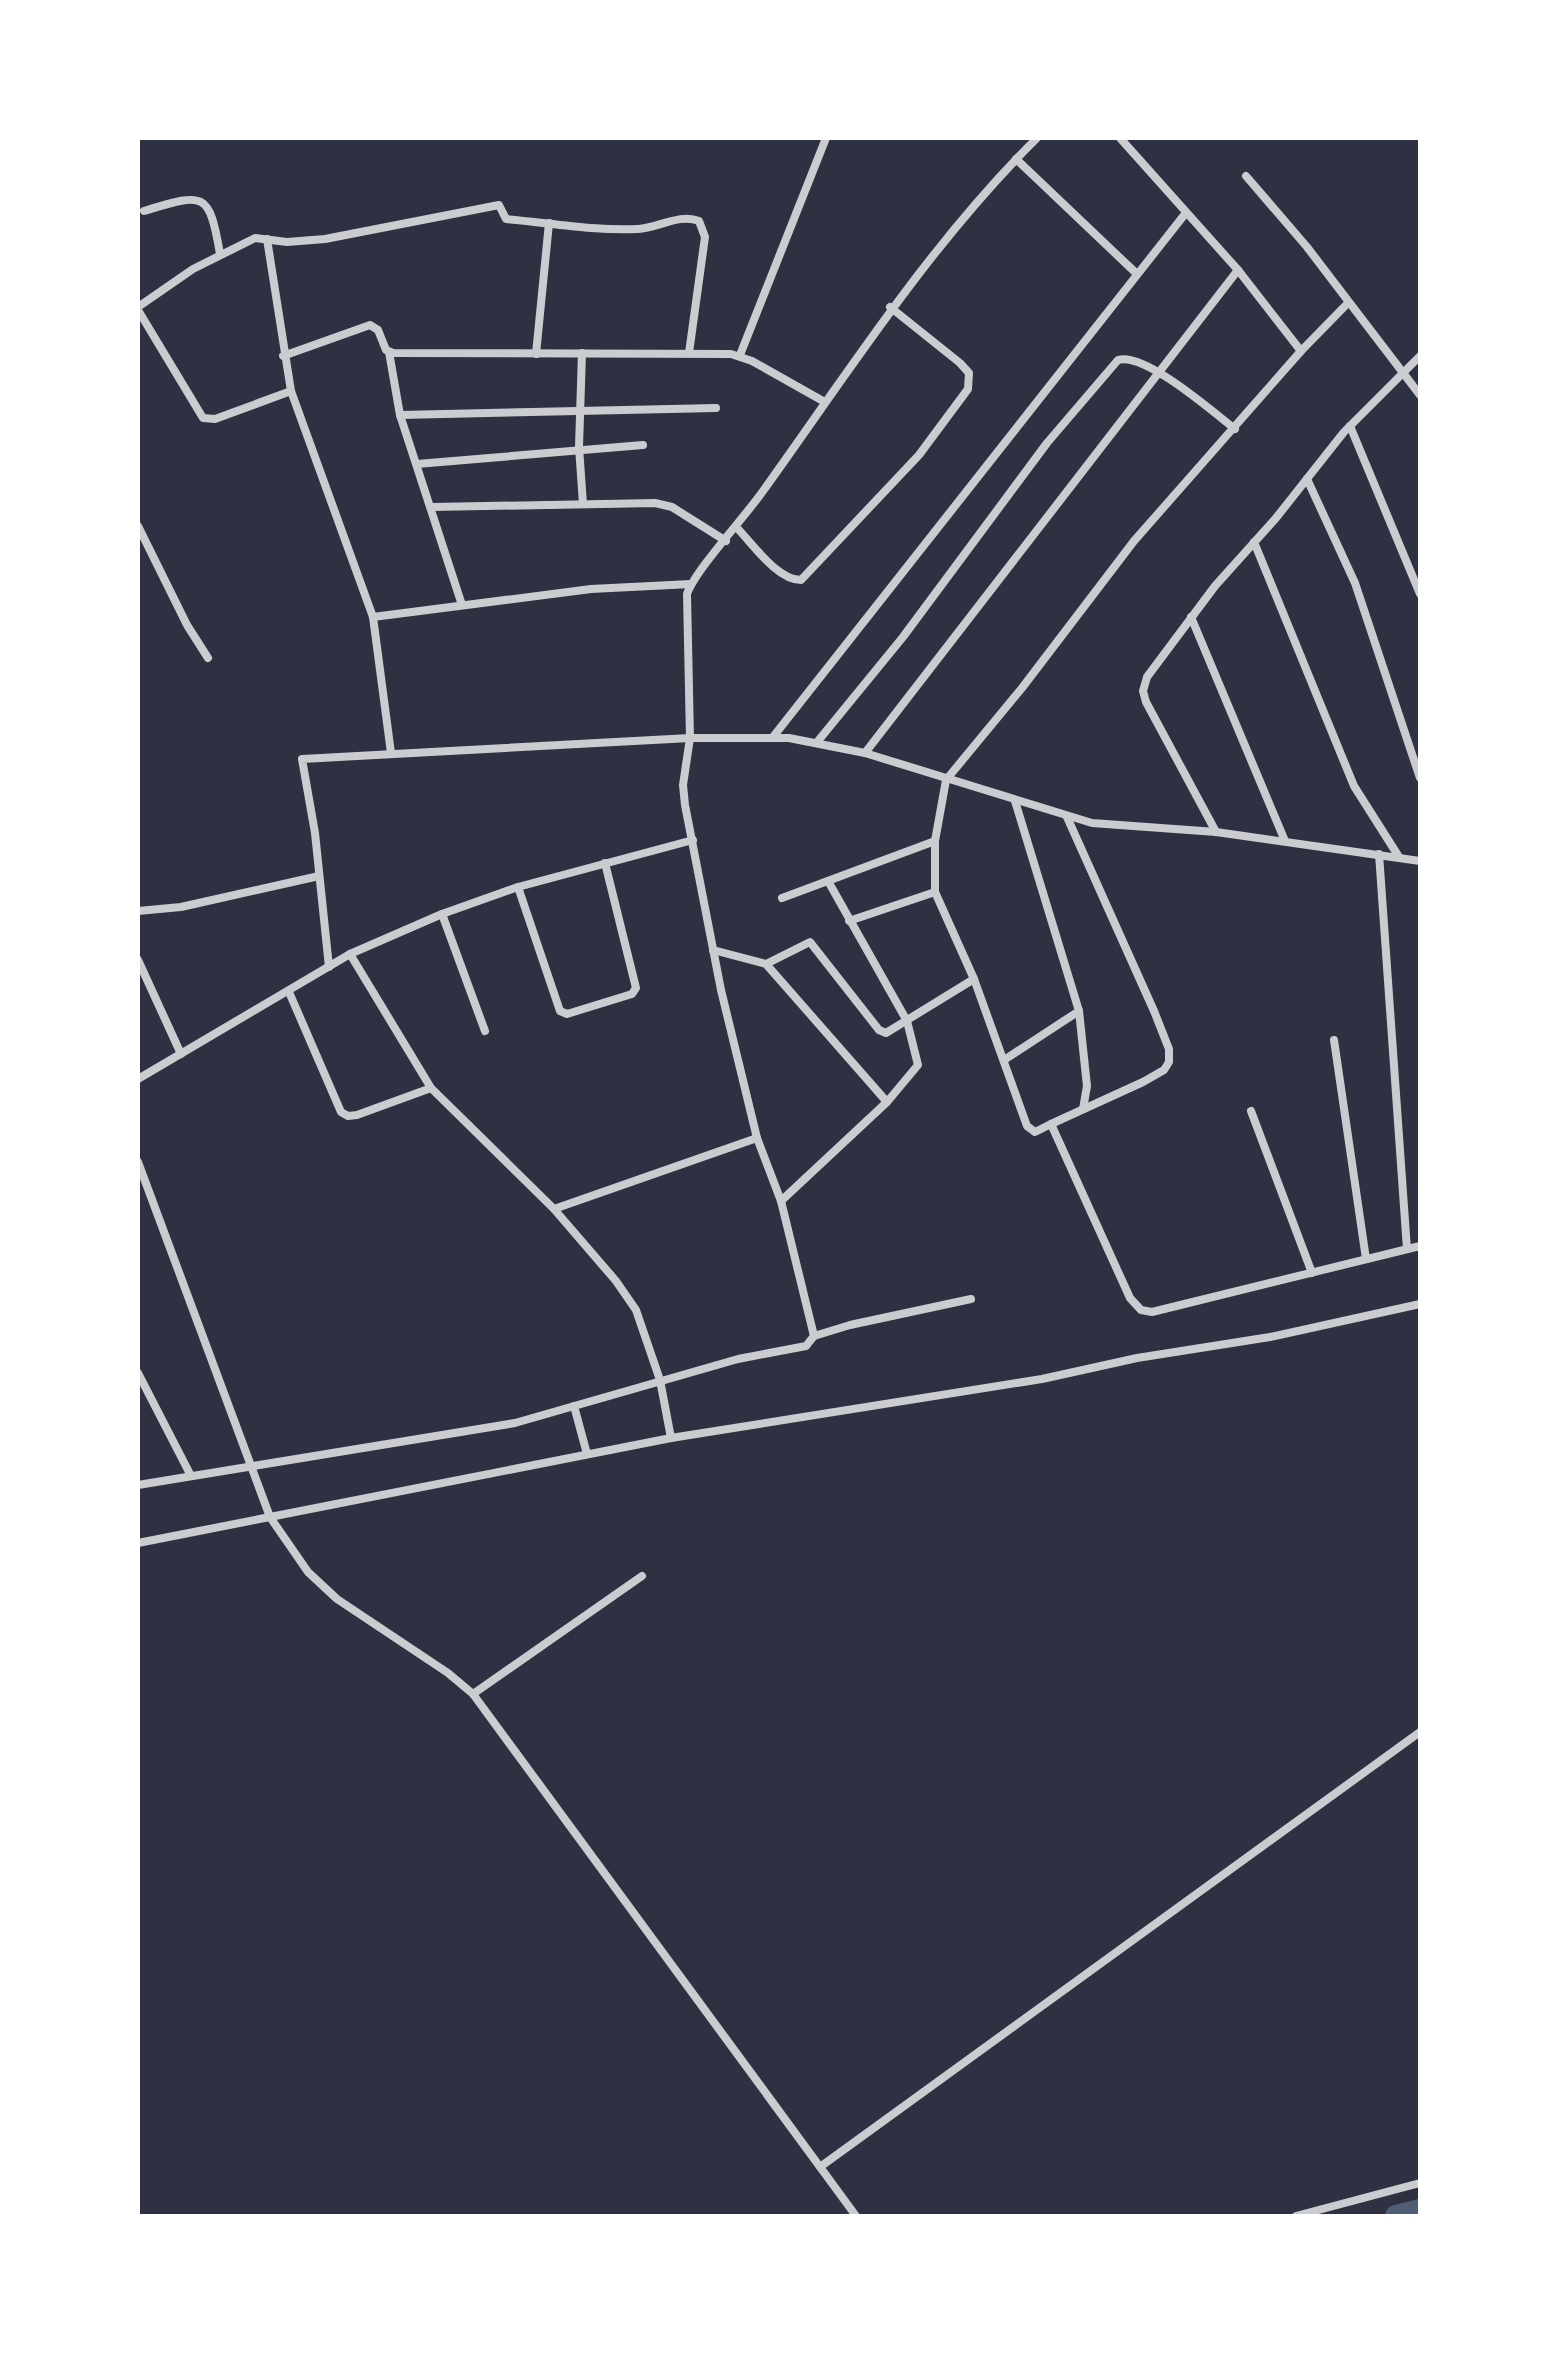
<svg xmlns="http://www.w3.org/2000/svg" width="1558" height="2354" font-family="'Source Sans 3',sans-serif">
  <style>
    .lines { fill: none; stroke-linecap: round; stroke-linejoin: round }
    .canal { stroke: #4f5d75; stroke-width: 22 }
    .minor { stroke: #caccd0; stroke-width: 8 }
  </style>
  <rect width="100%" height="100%" fill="#2d3142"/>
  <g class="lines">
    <polyline class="canal" points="1396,2216 1420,2210"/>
    <g class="minor">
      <polyline points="1120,138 1238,270 1301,351"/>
      <polyline points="1016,159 1137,274"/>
      <polyline points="1246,176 1307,247 1420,395"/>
      <path d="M144,211C204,193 209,190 220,254"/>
      <polyline points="267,239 291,391 373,617 391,753"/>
      <polyline points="1347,304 1301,351 1134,541 1022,688 946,780 935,841 935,892 974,979 1027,1126 1035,1132 1051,1124 1130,1298 1141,1310 1152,1312 1420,1246"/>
      <path d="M138,307L193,269L255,238L287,242L325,239L499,205L506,219C551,223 593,231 638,229C658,228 680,213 699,221L705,237L689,353"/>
      <polyline points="138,310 203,418 215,419 291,391"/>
      <polyline points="389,352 400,415 462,605"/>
      <polyline points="582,353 579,447 583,504"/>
      <polyline points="536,354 549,223"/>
      <polyline points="740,355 826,138"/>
      <polyline points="283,356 370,325 378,330 386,350 393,353 731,354 752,361 823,401"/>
      <polyline points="400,415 716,408"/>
      <polyline points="1350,426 1420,594"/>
      <polyline points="417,464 643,445"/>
      <polyline points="1307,479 1355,583 1420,778"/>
      <polyline points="432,507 655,503 672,507 726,541"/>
      <polyline points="138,526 187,625 208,658"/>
      <path d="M737,528C753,544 777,580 801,580L919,455L968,389L969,373L960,363L890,307"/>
      <polyline points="1254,542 1354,786 1399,857"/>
      <polyline points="373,617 591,589 691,584"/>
      <polyline points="1191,617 1285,841"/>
      <polyline points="773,737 1185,214"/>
      <path d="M818,741L903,637L1047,443L1118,360C1145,352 1213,412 1235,429"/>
      <polyline points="865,753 1238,270"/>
      <polyline points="1216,832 1146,702 1143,691 1147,677 1215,586 1276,518 1344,432 1420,356"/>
      <polyline points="1379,854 1407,1249"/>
      <polyline points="518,887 560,1011 567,1014 632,994 636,988 605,863"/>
      <polyline points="782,898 935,841"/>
      <polyline points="138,911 181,907 319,876"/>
      <polyline points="442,914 485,1031"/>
      <polyline points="849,921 935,892"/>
      <polyline points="713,950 766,964 887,1102"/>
      <polyline points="350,954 431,1088 554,1209 616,1281 636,1310 660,1380 671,1438"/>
      <polyline points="138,960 181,1054"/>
      <polyline points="766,964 810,942 879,1030 886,1033 974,979"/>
      <polyline points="329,967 315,833 302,759 690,738 789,738 865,753 1092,823 1216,832 1420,861"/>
      <polyline points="289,992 341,1112 348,1116 357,1115 431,1088"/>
      <polyline points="1079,1011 1087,1086 1083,1109"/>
      <polyline points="1334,1040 1366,1259"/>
      <polyline points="1004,1060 1079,1011 1015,801"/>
      <polyline points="138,1079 350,954 442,914 518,887 693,840"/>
      <polyline points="1251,1111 1312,1273"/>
      <polyline points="1051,1124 1143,1082 1164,1070 1169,1062 1169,1049 1154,1011 1067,817"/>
      <polyline points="138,1162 270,1517 308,1572 337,1599 448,1673 473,1694 856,2216"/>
      <polyline points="781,1201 887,1102 918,1065 907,1021 828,881"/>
      <polyline points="554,1209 757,1138"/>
      <path d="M814,1336L781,1201L757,1138L721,990L685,805L683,785L690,738L687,594C696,569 745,517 763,491C850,370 930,244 1037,138"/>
      <polyline points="138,1373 190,1474"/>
      <polyline points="574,1406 587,1454"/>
      <polyline points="138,1485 515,1423 738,1359 806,1346 814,1336 850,1325 971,1299"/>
      <polyline points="138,1543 671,1438 1042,1379 1137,1358 1270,1337 1420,1304"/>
      <polyline points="473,1694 642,1576"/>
      <polyline points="820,2167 1420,1732"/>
      <polyline points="1296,2216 1420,2183"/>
    </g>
  </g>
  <rect width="1558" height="2354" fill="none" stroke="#ffffff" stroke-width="280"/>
</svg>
